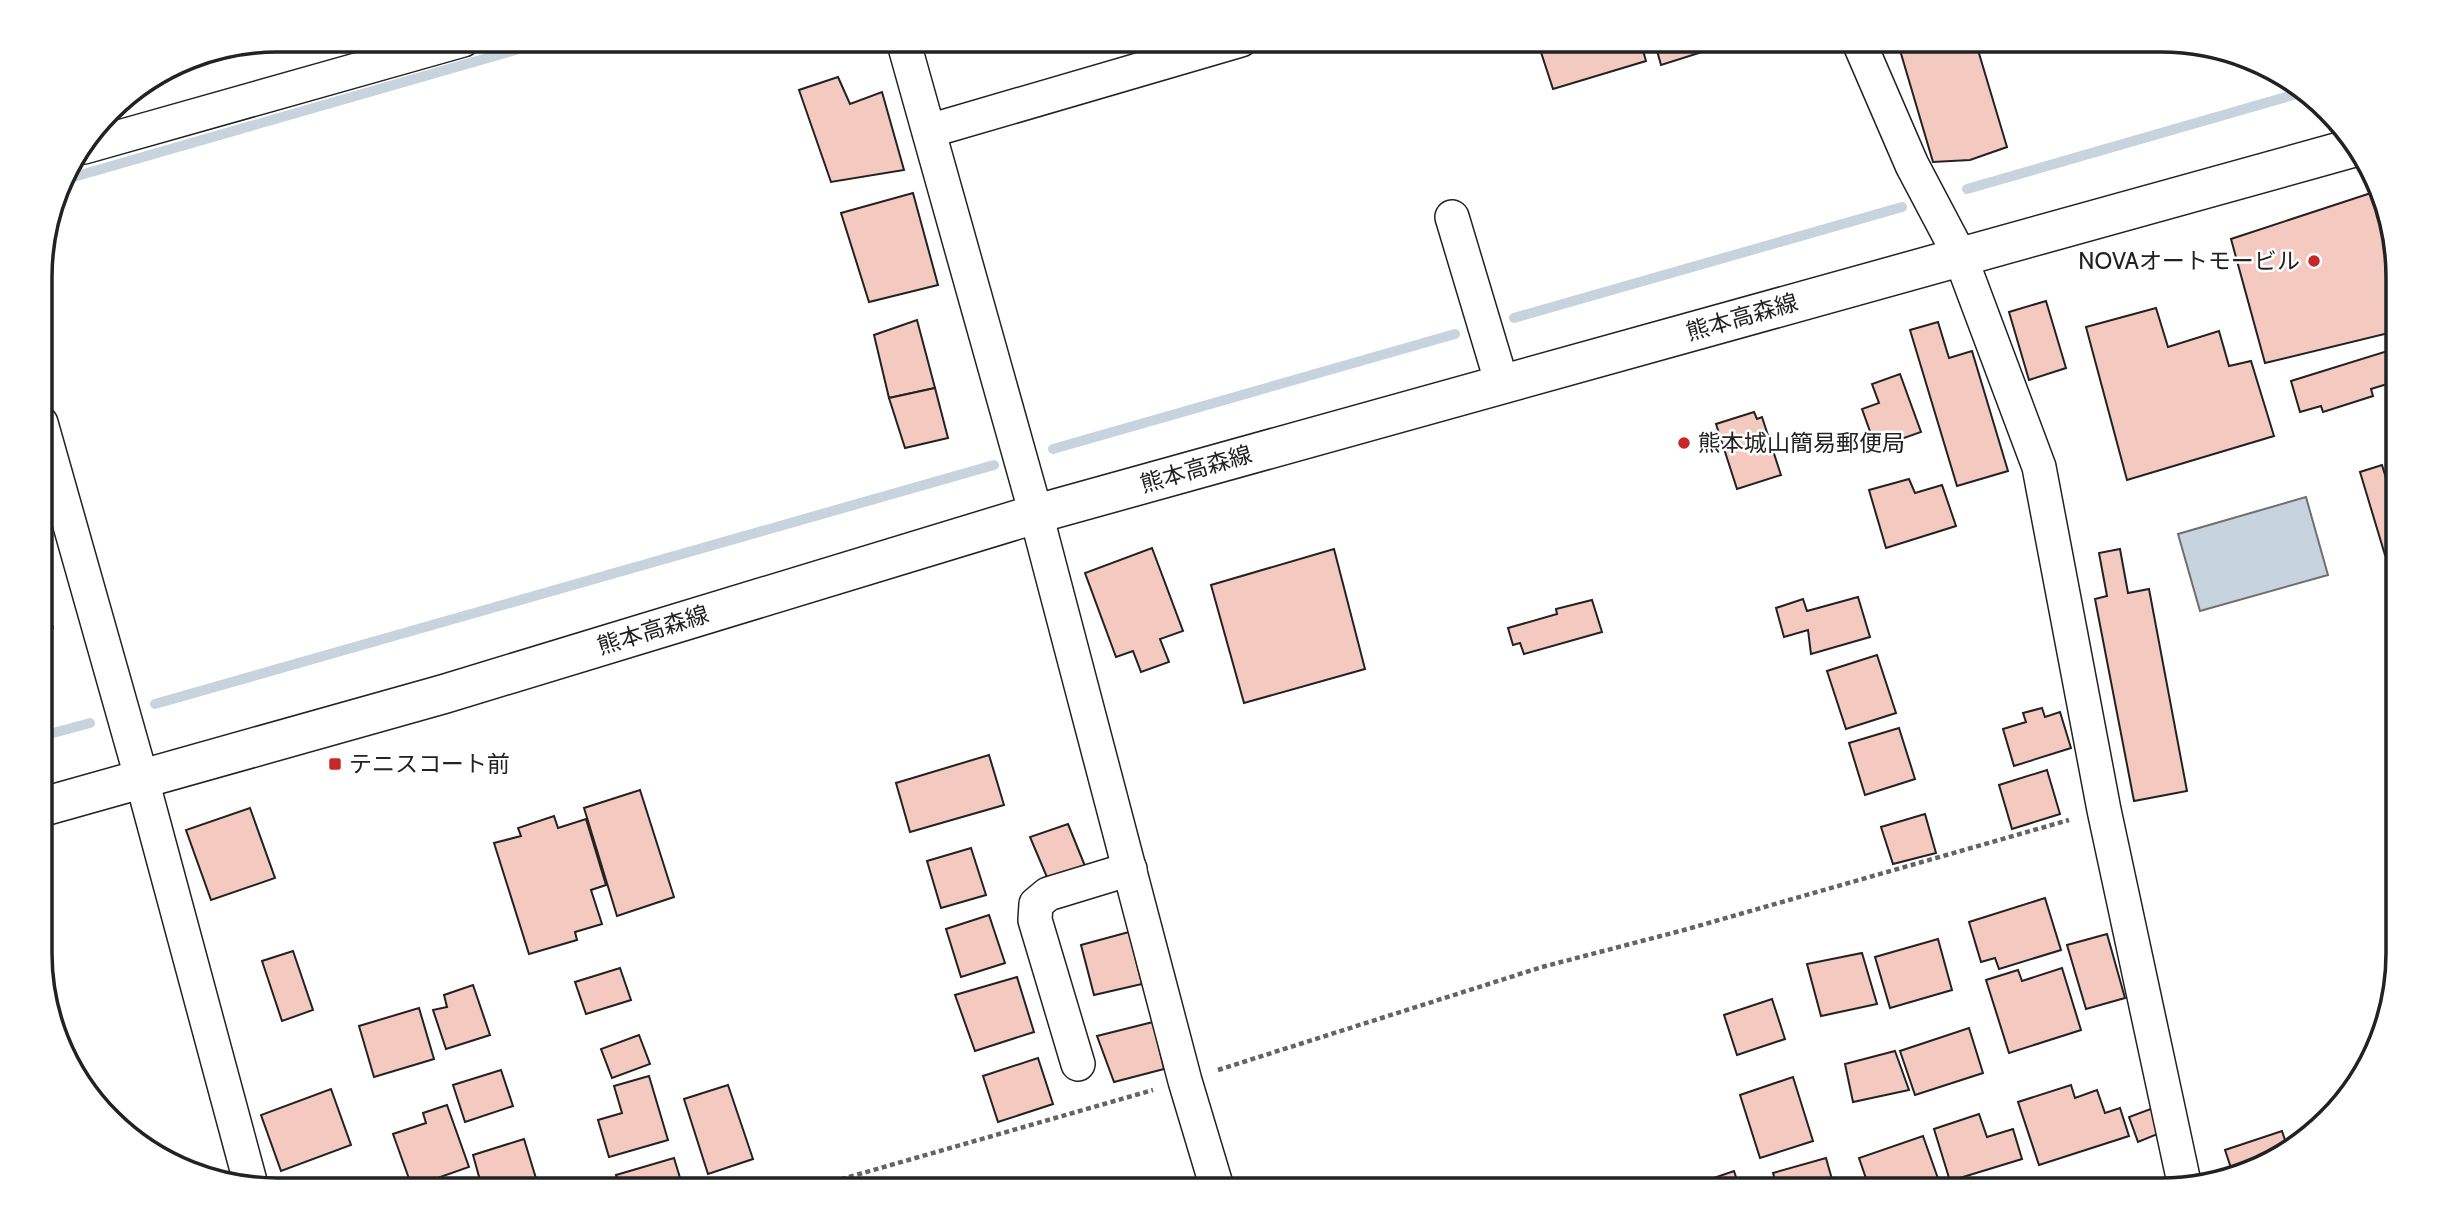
<svg xmlns="http://www.w3.org/2000/svg" width="2439" height="1231" font-family="Cabin,'Noto Sans JP',sans-serif">
  <style>
    .water { fill: #c7d3dd; stroke: #6f6f6f; stroke-width: 2 }
    .lines { fill: none; stroke-linecap: round; stroke-linejoin: round }
    .stream { stroke: #c7d3dd; stroke-width: 10 }
    .building { fill: #f3c9c0; stroke: #222; stroke-width: 2 }
    .minor-casing { stroke: #222; stroke-width: 36 }
    .primary-casing { stroke: #222; stroke-width: 41 }
    .path { stroke: #646464; stroke-width: 4.5; stroke-dasharray: 5 3.5; stroke-linecap: butt }
    .minor { stroke: #fff; stroke-width: 33 }
    .primary { stroke: #fff; stroke-width: 38 }
    .poi-dot { fill: #c62828; stroke: #fff; stroke-width: 2.5 }
    .labels { text-anchor: middle; dominant-baseline: central; stroke-width: 5; stroke-linejoin: round; paint-order: stroke }
    .poi-label { font-size: 23px; fill: #222; stroke: #fff; text-anchor: start }
    .street-label { font-size: 23px; fill: #222; stroke: #fff }
    .rim { fill: none; stroke: #222; stroke-width: 3.5 }
  </style>
  <rect width="100%" height="100%" fill="#fff"/>
  <polygon class="water" points="2306,497 2328,575 2200,611 2178,534"/>
  <g class="lines">
    <g class="stream">
      <polyline points="63,180 550,40"/>
      <polyline points="1967,189 2300,93"/>
      <polyline points="1514,318 1902,207"/>
      <polyline points="1053,449 1455,334"/>
      <polyline points="155,704 994,465"/>
      <polyline points="42,736 90,723"/>
    </g>
  </g>
  <g class="building">
    <polygon points="1537,40 1640,40 1646,61 1553,89"/>
    <polygon points="1654,40 1733,40 1734,42 1661,65"/>
    <polygon points="1897,40 1975,40 2007,147 1970,160 1933,162"/>
    <polygon points="838,77 850,104 882,92 904,170 831,182 799,90"/>
    <polygon points="2374,192 2382,211 2397,282 2397,331 2265,363 2231,239"/>
    <polygon points="913,193 938,285 869,302 841,213"/>
    <polygon points="2046,301 2066,368 2029,380 2009,312"/>
    <polygon points="2156,308 2168,347 2219,331 2229,366 2251,361 2274,436 2127,480 2086,327"/>
    <polygon points="917,320 935,388 889,398 874,335"/>
    <polygon points="1938,322 1949,358 1972,351 2008,471 1957,486 1910,330"/>
    <polygon points="2397,348 2397,381 2371,389 2373,396 2323,412 2321,406 2300,412 2291,381"/>
    <polygon points="1900,374 1921,432 1876,448 1862,409 1879,403 1872,384"/>
    <polygon points="935,388 948,438 905,448 889,398"/>
    <polygon points="1754,412 1757,419 1762,417 1781,475 1737,489 1716,424"/>
    <polygon points="2382,465 2398,517 2398,551 2385,555 2360,472"/>
    <polygon points="1909,479 1915,493 1942,485 1956,526 1886,548 1869,490"/>
    <polygon points="1152,548 1183,631 1160,639 1169,662 1141,672 1133,651 1116,657 1085,573"/>
    <polygon points="1334,549 1365,669 1244,703 1211,585"/>
    <polygon points="2120,549 2128,593 2149,589 2187,791 2134,801 2095,599 2107,596 2099,553"/>
    <polygon points="41,587 53,628 42,631"/>
    <polygon points="1858,597 1870,637 1811,654 1808,630 1784,637 1776,608 1803,599 1807,611"/>
    <polygon points="1592,600 1602,632 1524,654 1520,643 1513,645 1508,628 1557,614 1556,609"/>
    <polygon points="1877,655 1896,713 1846,729 1827,671"/>
    <polygon points="2042,708 2045,717 2060,712 2071,748 2014,766 2003,729 2026,722 2023,713"/>
    <polygon points="1899,728 1915,779 1865,795 1849,743"/>
    <polygon points="989,755 1004,805 910,832 896,783"/>
    <polygon points="2047,770 2060,814 2012,829 1999,785"/>
    <polygon points="640,790 674,897 617,916 584,808"/>
    <polygon points="250,808 275,878 211,900 186,830"/>
    <polygon points="1925,814 1936,853 1893,864 1881,827"/>
    <polygon points="554,816 558,828 586,819 606,885 591,890 602,924 575,932 577,940 529,954 494,843 521,836 518,828"/>
    <polygon points="1068,824 1085,866 1049,882 1030,837"/>
    <polygon points="971,848 986,895 941,908 927,861"/>
    <polygon points="2045,898 2061,950 1999,969 1995,958 1981,962 1969,922"/>
    <polygon points="989,915 1005,963 961,977 946,929"/>
    <polygon points="1129,932 1142,984 1094,995 1081,945"/>
    <polygon points="2107,934 2125,998 2086,1009 2067,945"/>
    <polygon points="1938,939 1952,990 1890,1008 1875,957"/>
    <polygon points="293,951 313,1010 282,1021 262,961"/>
    <polygon points="1862,953 1877,1004 1821,1016 1807,964"/>
    <polygon points="620,968 631,1000 586,1014 575,982"/>
    <polygon points="2062,968 2081,1030 2009,1053 1986,980 2018,970 2022,981"/>
    <polygon points="1017,977 1034,1032 975,1051 955,995"/>
    <polygon points="473,985 490,1035 446,1049 433,1010 447,1007 444,995"/>
    <polygon points="1772,999 1785,1039 1737,1055 1724,1015"/>
    <polygon points="419,1008 434,1059 374,1077 359,1026"/>
    <polygon points="1153,1022 1164,1069 1114,1082 1097,1036"/>
    <polygon points="1969,1028 1983,1073 1915,1095 1900,1051"/>
    <polygon points="639,1035 650,1064 612,1078 601,1049"/>
    <polygon points="1895,1051 1909,1090 1853,1102 1845,1064"/>
    <polygon points="1038,1058 1053,1104 998,1122 983,1076"/>
    <polygon points="501,1070 513,1106 465,1122 453,1085"/>
    <polygon points="649,1076 668,1140 609,1157 598,1120 622,1113 614,1086"/>
    <polygon points="1793,1077 1813,1141 1760,1158 1740,1095"/>
    <polygon points="728,1085 753,1159 708,1174 684,1099"/>
    <polygon points="2071,1085 2075,1098 2097,1090 2105,1113 2120,1108 2129,1136 2039,1165 2018,1102"/>
    <polygon points="331,1089 351,1145 281,1171 261,1115"/>
    <polygon points="447,1105 469,1167 412,1187 393,1134 426,1123 423,1113"/>
    <polygon points="2156,1107 2165,1131 2138,1142 2129,1117"/>
    <polygon points="1979,1114 1987,1137 2013,1129 2022,1159 1950,1181 1934,1129"/>
    <polygon points="2282,1131 2289,1152 2232,1171 2225,1150"/>
    <polygon points="1923,1136 1941,1187 1930,1190 1870,1190 1859,1158"/>
    <polygon points="524,1139 538,1185 521,1191 483,1191 473,1155"/>
    <polygon points="674,1158 684,1191 620,1191 616,1175"/>
    <polygon points="1826,1158 1835,1190 1778,1190 1773,1173"/>
    <polygon points="1734,1171 1738,1183 1749,1179 1752,1188 1764,1184 1766,1190 1679,1190"/>
  </g>
  <g class="lines">
    <defs>
      <g id="minor">
        <polyline points="903,40 1036,514 1185,1081 1218,1191"/>
        <polyline points="1858,40 1912,165 1960,256 2039,467 2104,810 2185,1187"/>
        <polyline points="929,131 1241,40"/>
        <polyline points="84,147 463,40"/>
        <polyline points="1452,217 1502,384"/>
        <polyline points="41,423 142,780 251,1185"/>
        <polyline points="1078,1064 1035,920 1036,904 1048,894 1130,869"/>
      </g>
      <polyline id="primary" points="42,807 444,694 1036,514 2356,147"/>
    </defs>
    <use href="#minor" class="minor-casing"/>
    <use href="#primary" class="primary-casing"/>
    <g class="path">
      <polyline points="1218,1070 1542,967 1684,930 2069,820"/>
      <polyline points="800,1191 1153,1090"/>
    </g>
    <use href="#minor" class="minor"/>
    <use href="#primary" class="primary"/>
  </g>
  <g class="poi-dot">
    <circle cx="2314" cy="261" r="7"/>
    <circle cx="1684" cy="443" r="7"/>
    <rect x="328" y="757" width="14" height="14" rx="3.5"/>
  </g>
  <g class="labels">
    <g class="poi-label">
      <text x="2300" y="261" text-anchor="end">NOVAオートモービル</text>
      <text x="1698" y="443">熊本城山簡易郵便局</text>
      <text x="349" y="764">テニスコート前</text>
    </g>
    <g class="street-label">
      <text transform="translate(1742 317) rotate(-16)">熊本高森線</text>
      <text transform="translate(1196 469) rotate(-16)">熊本高森線</text>
      <text transform="translate(653 630) rotate(-17)">熊本高森線</text>
    </g>
  </g>
  <path d="M0 0H2439V1231H0ZM277 52H2161A225 225 0 0 1 2386 277V953A225 225 0 0 1 2161 1178H277A225 225 0 0 1 52 953V277A225 225 0 0 1 277 52Z" fill="#fff" fill-rule="evenodd"/>
  <path class="rim" d="M277 52H2161A225 225 0 0 1 2386 277V953A225 225 0 0 1 2161 1178H277A225 225 0 0 1 52 953V277A225 225 0 0 1 277 52Z"/>
</svg>
